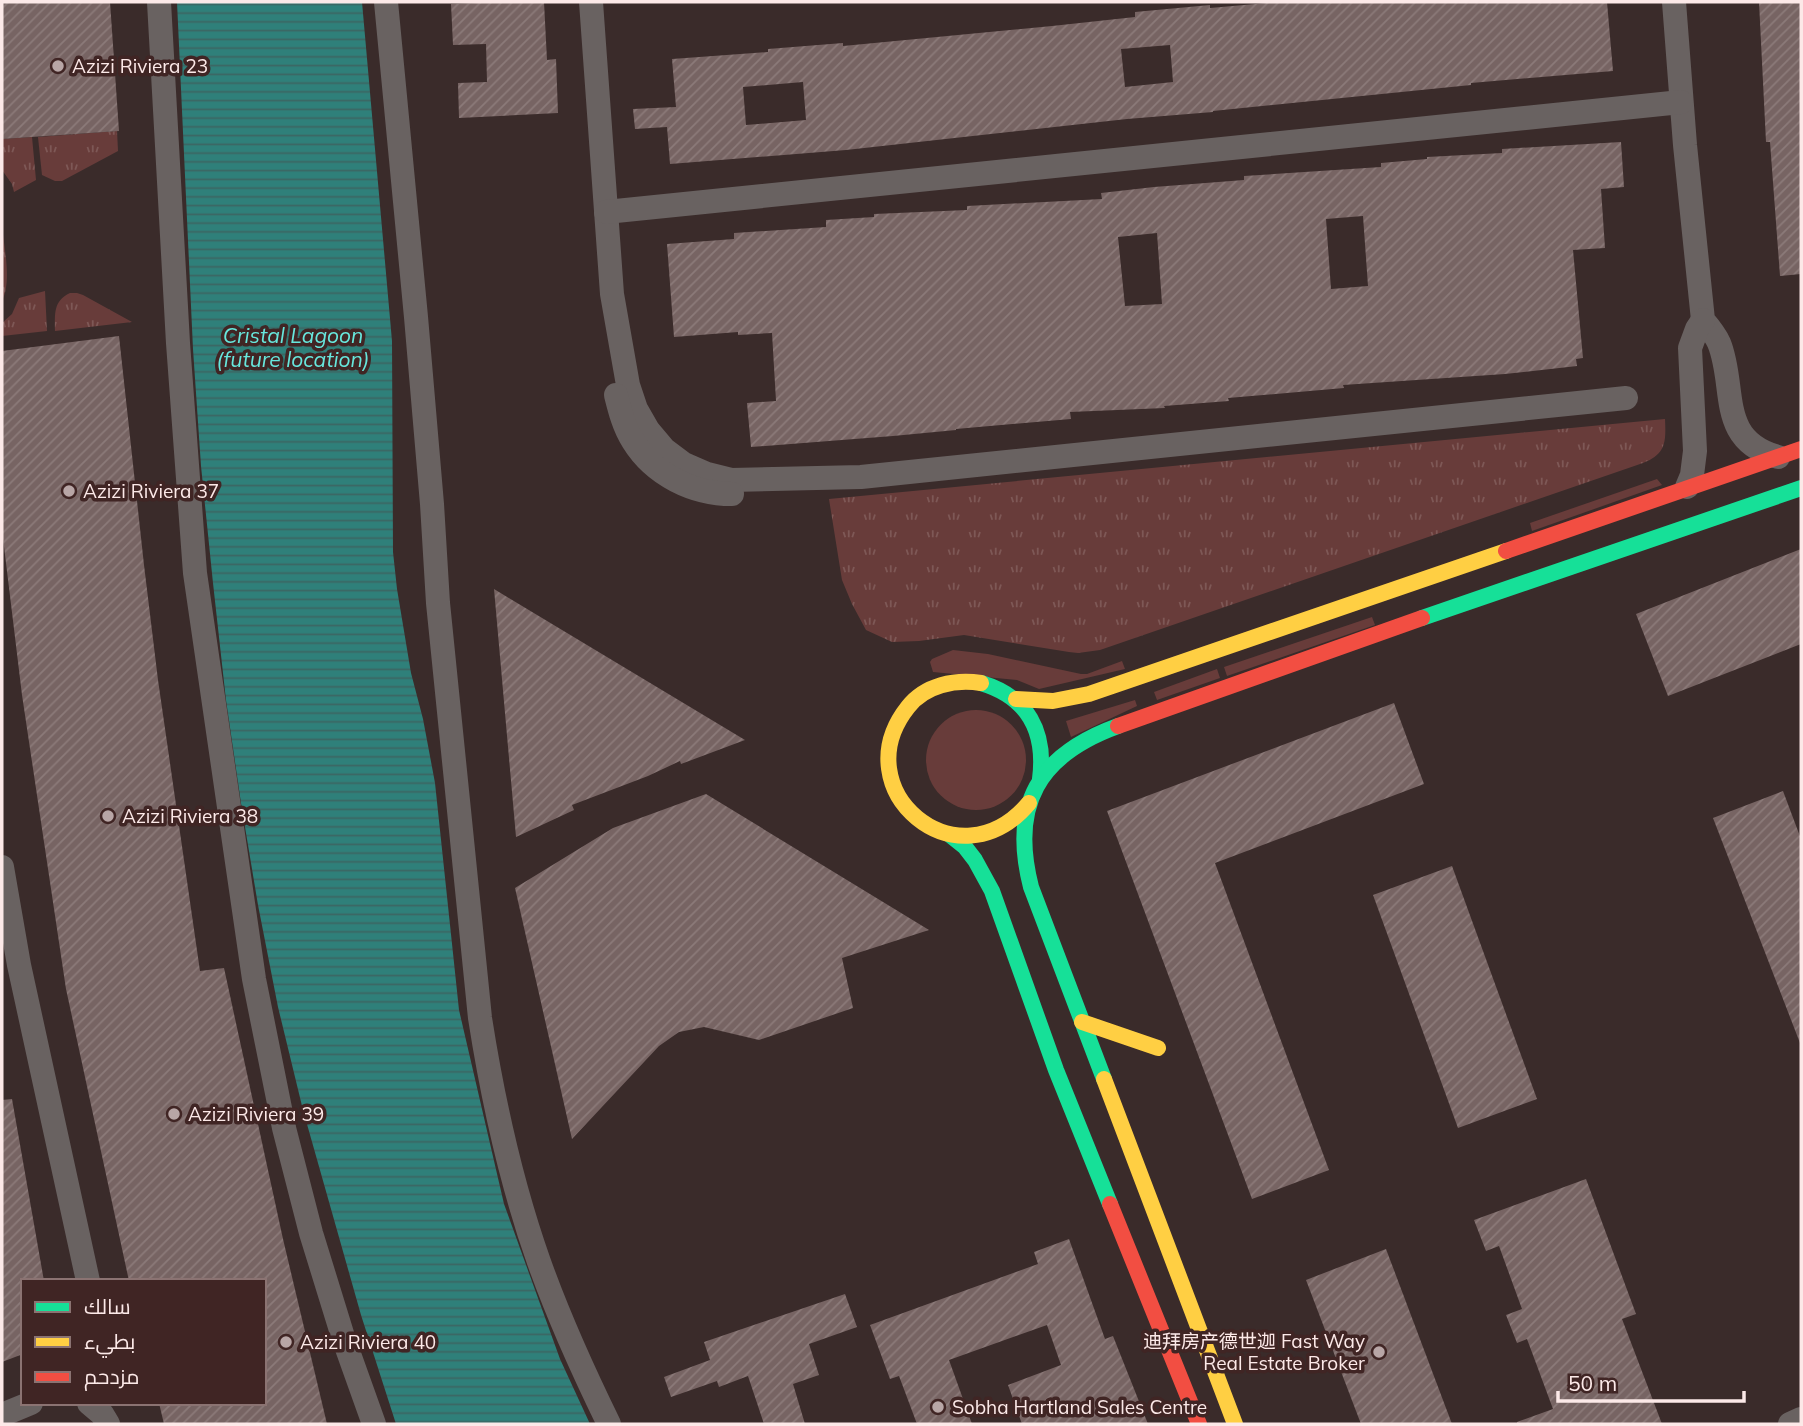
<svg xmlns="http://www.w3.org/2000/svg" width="1803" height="1426" font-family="Mulish,Cairo,'Noto Sans SC',sans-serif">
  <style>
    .park { fill: url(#park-tufts) }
    .garden { fill: #683c3a }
    .water { fill: url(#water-rules) }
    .building { fill: url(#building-hatch); fill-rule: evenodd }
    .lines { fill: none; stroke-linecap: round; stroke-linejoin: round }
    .street { stroke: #696261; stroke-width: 24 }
    .fast { stroke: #16e098; stroke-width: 16 }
    .slow { stroke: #ffcf43; stroke-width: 16 }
    .jam { stroke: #f24e42; stroke-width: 16 }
    .poi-dot { fill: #b8a6a6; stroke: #402524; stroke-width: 2.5 }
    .labels { text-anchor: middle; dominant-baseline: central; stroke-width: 7; stroke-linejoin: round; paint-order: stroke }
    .poi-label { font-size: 19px; fill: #fce9e8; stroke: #402524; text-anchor: start }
    .water-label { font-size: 21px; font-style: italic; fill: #67e7dd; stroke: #402524 }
  </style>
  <defs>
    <pattern id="park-tufts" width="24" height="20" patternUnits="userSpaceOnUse" patternTransform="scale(1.75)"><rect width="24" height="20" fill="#683c3a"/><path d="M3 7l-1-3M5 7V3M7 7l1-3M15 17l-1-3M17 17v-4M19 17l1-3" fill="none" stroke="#7e5856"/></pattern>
    <pattern id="water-rules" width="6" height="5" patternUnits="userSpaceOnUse" patternTransform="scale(1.75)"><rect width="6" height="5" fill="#2f807a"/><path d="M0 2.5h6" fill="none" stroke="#3c6663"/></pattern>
    <pattern id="building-hatch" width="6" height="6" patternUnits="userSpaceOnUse" patternTransform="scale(1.75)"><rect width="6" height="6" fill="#776463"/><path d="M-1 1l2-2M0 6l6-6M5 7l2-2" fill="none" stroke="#8b7a79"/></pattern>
  </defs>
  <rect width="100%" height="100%" fill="#3a2b2a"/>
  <g class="park">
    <polygon points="117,131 118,151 62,181 55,181 42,175 38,137"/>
    <polygon points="32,137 36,180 14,192 12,184 2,170 2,139"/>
    <path d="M2,226C4,248 12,281 2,301Z"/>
    <polygon points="45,291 47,331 2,336 2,323 12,314 19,298"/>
    <path d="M70,293H77L83,295L132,322L55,331C55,314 53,301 70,293Z"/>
    <path d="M1665,419C1666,442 1666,454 1643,463L1100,650L1078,653L1069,652L964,635L919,641L892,642L866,630L852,604L842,580L829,499Z"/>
  </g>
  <g class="garden">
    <polygon points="1657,479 1662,485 1532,531 1530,523"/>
    <polygon points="1372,617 1375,625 1227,676 1224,667"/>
    <polygon points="953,650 988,654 1081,674 1087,674 1122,661 1125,669 1039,689 1017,680 933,672 930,662 932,659"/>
    <polygon points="1217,669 1220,678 1157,700 1154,692"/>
    <polygon points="1135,700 1137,706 1071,737 1066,721"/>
    <circle cx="976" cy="760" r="50"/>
  </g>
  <polygon class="water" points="177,2 362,2 392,341 393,552 397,589 411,673 423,719 435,783 459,1010 504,1204 560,1359 590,1424 396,1424 361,1315 303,1110 278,1007 258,905 241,803 226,700 213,583 201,466 193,349"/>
  <g class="building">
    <polygon points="2,2 110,2 119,131 2,139"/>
    <polygon points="503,2 544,2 547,60 556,59 558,113 459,118 458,83 487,82 486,44 453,45 451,4"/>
    <path d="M1278,2H1607L1613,71L1471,83V85L1213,111V112L1127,119L846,150L670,164L667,127L635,129L633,109L676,107L672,59L768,52V49L843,43V46L1052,26L1135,17V12L1210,5V8ZM1170,45L1173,82L1125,87L1121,49ZM803,82L806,120L746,125L743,87Z"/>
    <polygon points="1759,2 1801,2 1801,274 1780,276 1770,142 1766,142"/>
    <path d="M1621,142L1624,187L1601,189L1605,248L1573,250L1583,358L1576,359L1577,366L1505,374L1343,385L1344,388L1228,398L1229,401L1164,406L1165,408L1070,412L1071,419L956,429V430L893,436L751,447L747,403L776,401L772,333L738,335V332L674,337L667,244L734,239V233L826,227V220L874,217V214L967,210V206L1102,199L1101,193L1154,187L1244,180V176L1381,167V163L1427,159V157L1502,153V149ZM1363,216L1368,286L1331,289L1326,219ZM1157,233L1162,304L1125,306L1118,237Z"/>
    <polygon points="119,336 144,565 158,680 200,971 224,968 283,1239 327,1424 164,1424 159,1403 264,1403 264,1281 129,1281 66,989 22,695 2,530 2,351"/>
    <polygon points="1801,549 1801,644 1668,696 1636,614"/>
    <polygon points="494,589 745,740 681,764 680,761 648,776 572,805 574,810 516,837"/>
    <polygon points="1394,703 1424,784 1215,863 1329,1170 1252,1199 1107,811"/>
    <polygon points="1783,791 1801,839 1801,1042 1800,1043 1713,818"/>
    <polygon points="706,794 929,930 842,958 853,1008 759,1040 704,1027 679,1032 659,1046 572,1139 515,888 613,828"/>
    <polygon points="1452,866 1537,1099 1458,1128 1373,895"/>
    <polygon points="12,1099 44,1281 23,1281 23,1354 2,1362 2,1100"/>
    <polygon points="1586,1179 1636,1314 1622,1319 1662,1424 1517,1424 1517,1422 1553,1409 1527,1339 1517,1343 1506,1315 1522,1309 1499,1246 1486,1251 1474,1220"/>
    <polygon points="1069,1239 1105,1339 1113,1336 1148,1424 1022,1424 1008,1385 1061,1365 1047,1325 949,1360 972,1424 917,1424 899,1376 890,1379 870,1325 1038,1264 1034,1252"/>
    <polygon points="1386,1249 1452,1424 1361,1424 1306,1280"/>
    <polygon points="845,1294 857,1327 809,1344 819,1375 793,1384 805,1424 764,1424 748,1376 719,1387 717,1381 671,1397 664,1377 710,1360 704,1342"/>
  </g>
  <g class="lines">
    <g class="street">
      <polyline points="159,2 178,343 195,573 254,979 284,1128 311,1233 344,1340 374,1424"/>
      <path d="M386,2L416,317L432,504L438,603L480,1018C493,1101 511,1183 539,1262C559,1318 583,1371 609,1424"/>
      <polyline points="591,2 612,294 628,385 636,409 648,430 664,449 684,464 707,474 731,480 861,477 1626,398"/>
      <path d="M1674,2L1685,145L1703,320C1709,327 1715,334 1719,343C1737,387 1716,440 1778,457"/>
      <polyline points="606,212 1681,102"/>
      <path d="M616,395C620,411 624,427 633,441C654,475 693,494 732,494"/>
      <polyline points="1687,487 1692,475 1695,451 1690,348 1697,329 1703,320"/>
      <polyline points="2,867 19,965 88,1281"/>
      <polyline points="89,1403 102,1414 108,1424"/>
      <polyline points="2,1415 31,1403"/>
      <polyline points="1790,1424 1801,1419"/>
    </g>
    <g class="fast">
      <polyline points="1422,618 1801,488"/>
      <path d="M981,683C1028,697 1046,732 1040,779"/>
      <polyline points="950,835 965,847 975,860 992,891 1056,1070 1110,1204"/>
      <path d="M1104,1079L1031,887C1010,805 1038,755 1118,726"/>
    </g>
    <g class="slow">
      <path d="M981,683C955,679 925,685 908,707C842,790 958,888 1029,803"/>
      <polyline points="1016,699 1053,701 1089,694 1506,551"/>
      <polyline points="1082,1022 1158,1048"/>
      <polyline points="1104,1079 1235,1424"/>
    </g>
    <g class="jam">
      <polyline points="1506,551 1801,449"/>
      <polyline points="1118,726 1422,618"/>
      <polyline points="1110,1204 1199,1424"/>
    </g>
  </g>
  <g class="poi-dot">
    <circle cx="58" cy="66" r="7"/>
    <circle cx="69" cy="491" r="7"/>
    <circle cx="108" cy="816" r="7"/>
    <circle cx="174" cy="1114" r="7"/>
    <circle cx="286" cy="1342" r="7"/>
    <circle cx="1379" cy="1352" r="7"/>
    <circle cx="938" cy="1407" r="7"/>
  </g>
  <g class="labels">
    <g class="poi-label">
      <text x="72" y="66">Azizi Riviera 23</text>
      <text x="83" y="491">Azizi Riviera 37</text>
      <text x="122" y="816">Azizi Riviera 38</text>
      <text x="188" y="1114">Azizi Riviera 39</text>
      <text x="1365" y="1341" text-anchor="end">迪拜房产德世迦 Fast Way<tspan x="1365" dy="22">Real Estate Broker</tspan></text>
      <text x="300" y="1342">Azizi Riviera 40</text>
      <text x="952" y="1407">Sobha Hartland Sales Centre</text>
    </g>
    <g class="water-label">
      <text x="293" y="335">Cristal Lagoon<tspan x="293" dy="24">(future location)</tspan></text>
    </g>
  </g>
  <rect width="1803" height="1426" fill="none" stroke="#fce9e8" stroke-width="7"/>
  <rect x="21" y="1279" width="245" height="126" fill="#402524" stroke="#8b7372" stroke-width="2"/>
  <rect x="35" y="1302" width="35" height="10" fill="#16e098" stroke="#8b7372" stroke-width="2"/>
  <text x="84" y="1314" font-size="21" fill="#fce9e8">سالك</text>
  <rect x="35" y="1337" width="35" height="10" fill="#ffcf43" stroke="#8b7372" stroke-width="2"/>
  <text x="84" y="1349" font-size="21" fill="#fce9e8">بطيء</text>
  <rect x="35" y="1372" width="35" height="10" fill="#f24e42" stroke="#8b7372" stroke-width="2"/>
  <text x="84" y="1384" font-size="21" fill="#fce9e8">مزدحم</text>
  <path d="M1558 1391v10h186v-10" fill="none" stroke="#fce9e8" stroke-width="3.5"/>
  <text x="1568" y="1391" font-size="21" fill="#fce9e8" stroke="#402524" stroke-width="5" paint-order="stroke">50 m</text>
</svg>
